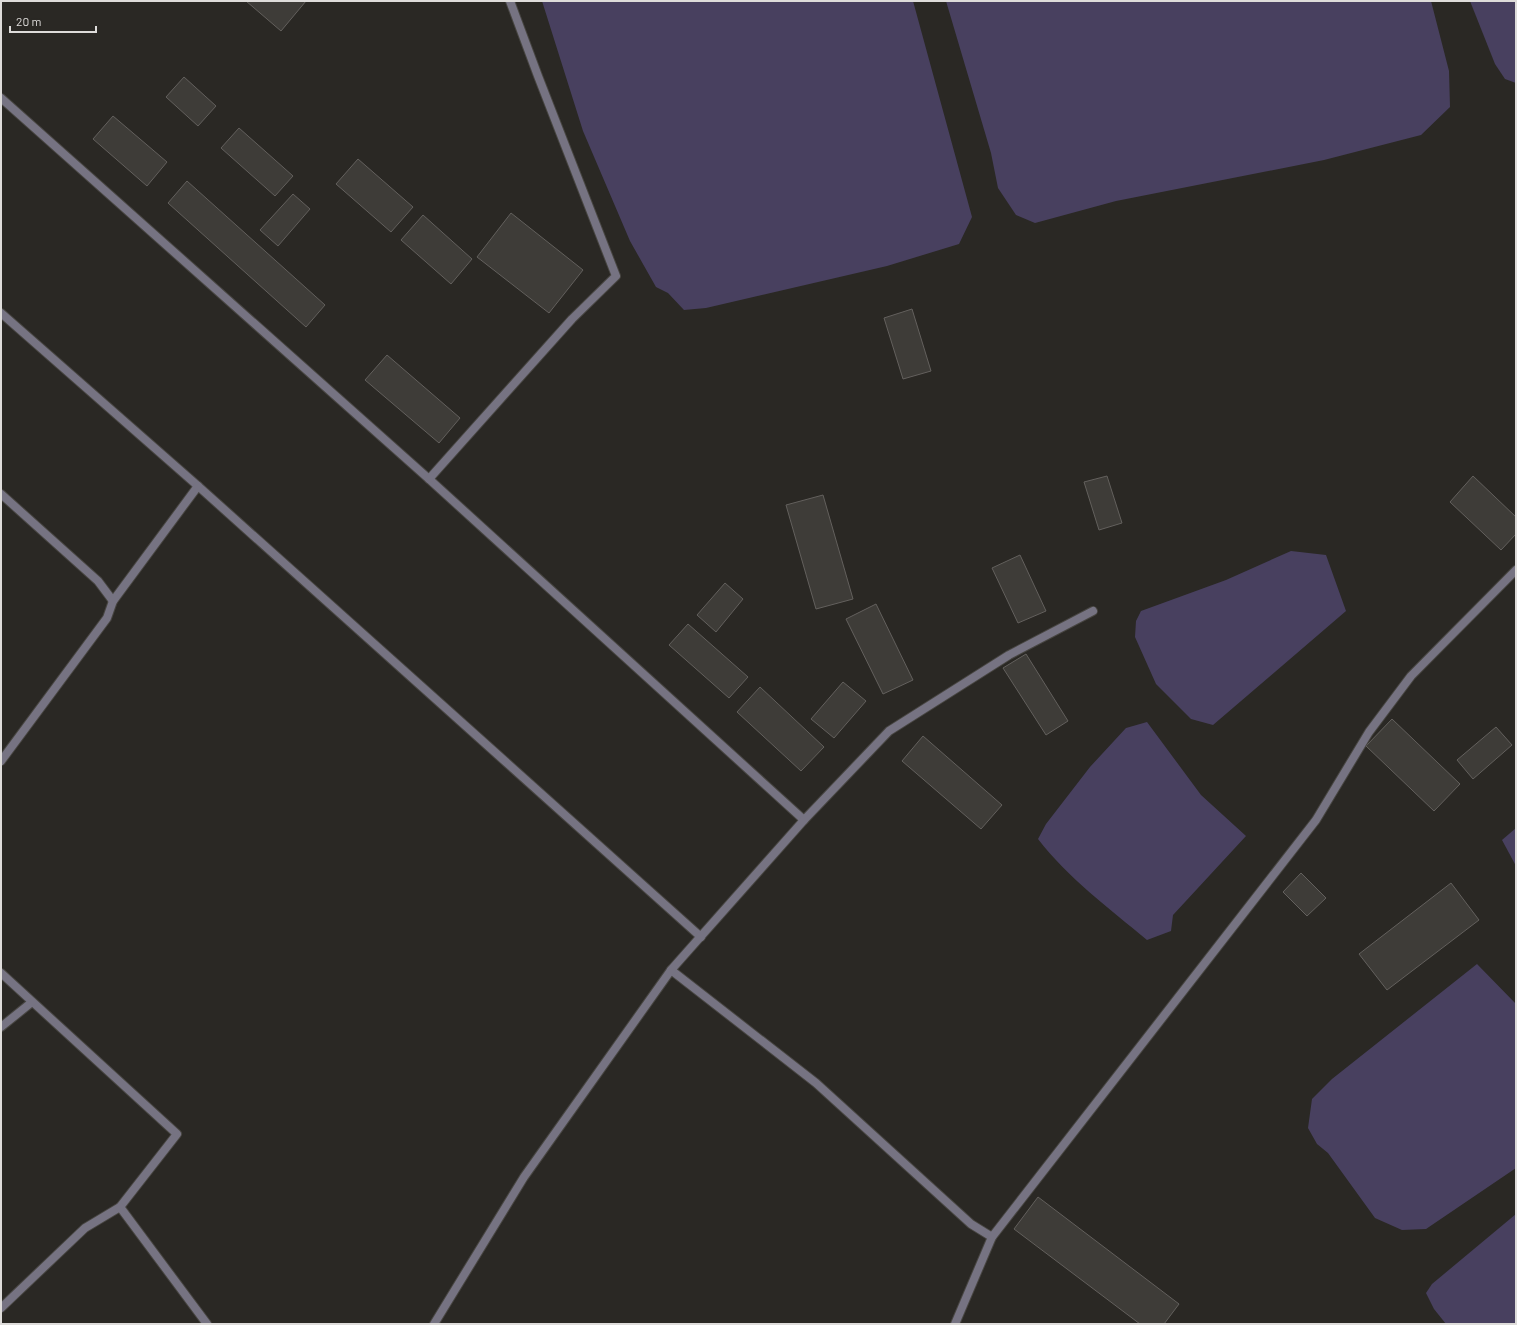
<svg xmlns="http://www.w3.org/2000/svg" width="1517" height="1325" font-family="Barlow,sans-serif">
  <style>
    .water { fill: #48405f }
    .building { fill: #3e3c38; stroke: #63605d }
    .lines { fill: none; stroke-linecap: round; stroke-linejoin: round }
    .street-casing { stroke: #474541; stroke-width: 10 }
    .street { stroke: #767382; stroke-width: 8 }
  </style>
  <rect width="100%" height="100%" fill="#2a2824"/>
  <g class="water">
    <polygon points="542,1 913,1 972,217 959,244 887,266 706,308 684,310 668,293 656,287 630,241 583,131"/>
    <polygon points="946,1 1431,1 1449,71 1450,107 1421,135 1324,160 1116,201 1035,223 1016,215 998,188 991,153"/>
    <polygon points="1470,1 1516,1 1516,83 1505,79 1495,64"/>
    <polygon points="1291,551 1326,555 1346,611 1213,725 1191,719 1156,684 1135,637 1136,621 1141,611 1226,580"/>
    <path d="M1147,722L1201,795L1246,836L1173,915L1171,931L1147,940C1109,908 1068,878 1038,839L1046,824L1090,767L1126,728Z"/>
    <polygon points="1516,828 1516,866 1502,840"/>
    <polygon points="1477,964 1516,1004 1516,1168 1426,1229 1402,1230 1375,1218 1328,1153 1317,1144 1308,1128 1312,1099 1332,1079"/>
    <polygon points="1516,1214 1516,1324 1446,1324 1434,1309 1426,1293 1432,1284"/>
  </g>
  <g class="building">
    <polygon points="246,1 306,1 281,31"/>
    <polygon points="184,77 216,106 198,126 166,97"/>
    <polygon points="113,116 167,162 147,186 93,139"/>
    <polygon points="239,128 293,176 275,196 221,148"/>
    <polygon points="358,159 413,207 391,232 336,184"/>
    <polygon points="187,181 325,305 306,327 168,203"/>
    <polygon points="293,194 310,209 278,246 260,230"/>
    <polygon points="511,213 583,270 549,313 477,257"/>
    <polygon points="423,215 472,259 451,284 401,240"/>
    <polygon points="912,309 931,371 903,379 884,318"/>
    <polygon points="387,355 460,418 439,443 365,380"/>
    <polygon points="1107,476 1122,523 1099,530 1084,482"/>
    <polygon points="1473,476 1516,517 1516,534 1501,550 1450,502"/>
    <polygon points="823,495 853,599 816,609 786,505"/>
    <polygon points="1020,555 1046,611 1018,623 992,568"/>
    <polygon points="725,583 743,599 716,632 697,615"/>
    <polygon points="876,604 913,680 883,694 846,619"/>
    <polygon points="688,624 748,677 729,698 669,645"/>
    <polygon points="1026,654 1068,721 1046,735 1003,668"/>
    <polygon points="843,682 866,701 834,738 811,719"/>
    <polygon points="760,687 824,747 801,771 737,712"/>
    <polygon points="1392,719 1460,784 1434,811 1366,746"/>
    <polygon points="1496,727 1512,745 1473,779 1457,760"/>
    <polygon points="923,736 1002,805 981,829 902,761"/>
    <polygon points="1301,873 1326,898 1307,916 1283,892"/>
    <polygon points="1451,883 1479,920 1387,990 1359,954"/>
    <polygon points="1038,1197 1179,1304 1164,1324 1140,1324 1014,1229"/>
  </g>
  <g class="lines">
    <defs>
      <g id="street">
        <polyline points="1,98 429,479 804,820"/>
        <polyline points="1,313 198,486 701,937"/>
        <polyline points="429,479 572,319 616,276 538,76 510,1"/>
        <polyline points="1,494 98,581 113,601"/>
        <polyline points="1,761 107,618 113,601 198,486"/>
        <polyline points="671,970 816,1083 971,1224 992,1237"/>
        <polyline points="1,973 177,1134 120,1207 85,1228 1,1308"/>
        <polyline points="1,1027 32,1002"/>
        <polyline points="120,1207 207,1324"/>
        <polyline points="434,1324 524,1177 671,970 804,820 889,731 1009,655 1093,611"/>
        <polyline points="955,1324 992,1237 1316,820 1369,732 1411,676 1516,570"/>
      </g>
    </defs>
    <use href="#street" class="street-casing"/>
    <use href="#street" class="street"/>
  </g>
  <rect width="1517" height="1325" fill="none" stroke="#dedcda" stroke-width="4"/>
  <path d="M10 26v6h86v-6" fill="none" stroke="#dedcda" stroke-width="2"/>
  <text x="16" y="26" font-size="12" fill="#dedcda" stroke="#2a2824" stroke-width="3" paint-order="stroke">20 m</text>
</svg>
